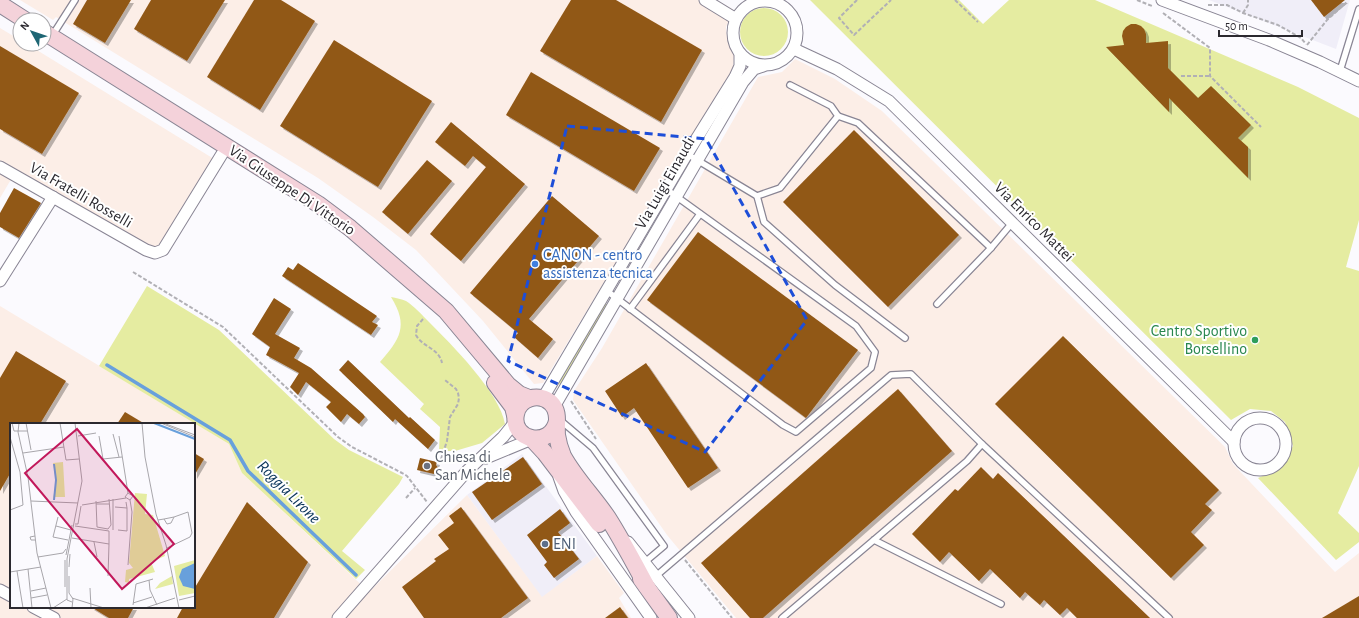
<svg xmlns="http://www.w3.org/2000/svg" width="1359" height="618" font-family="'Alegreya Sans',sans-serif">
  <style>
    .built { fill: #f0eef8 }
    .industrial { fill: #fceee7; fill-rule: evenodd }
    .green { fill: #e5eca1 }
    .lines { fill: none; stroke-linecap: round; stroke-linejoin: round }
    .stream { stroke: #68a0dc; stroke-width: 3.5 }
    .building { fill: #915818; filter: url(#shadow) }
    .service-casing { stroke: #898594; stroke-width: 8 }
    .minor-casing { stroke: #898594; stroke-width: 13 }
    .secondary-casing { stroke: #898594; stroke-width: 18 }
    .path { stroke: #b1b0b5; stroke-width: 2; stroke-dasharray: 4 2; stroke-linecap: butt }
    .service { stroke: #fff; stroke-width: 5.5 }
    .minor { stroke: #fff; stroke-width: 11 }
    .secondary { stroke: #f4d2da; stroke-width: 16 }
    .marked { fill: none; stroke: #1d4ed8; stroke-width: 3; stroke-dasharray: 8 5; stroke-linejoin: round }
    .shop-dot { fill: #3f7fe0; stroke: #fff; stroke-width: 1.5 }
    .leisure-dot { fill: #2e9e5b; stroke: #fff; stroke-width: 1.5 }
    .worship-dot { fill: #6b7280; stroke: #fff; stroke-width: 1.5 }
    .service-dot { fill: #5c6f8a; stroke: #fff; stroke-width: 1.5 }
    .labels { text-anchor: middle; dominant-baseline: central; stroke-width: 4; stroke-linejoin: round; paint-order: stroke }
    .street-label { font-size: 16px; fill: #2b292f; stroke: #fff }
    .shop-label { font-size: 16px; fill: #366cbe; stroke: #fff; text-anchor: start }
    .leisure-label { font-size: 16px; fill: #27864d; stroke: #fff; text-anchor: end }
    .worship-label { font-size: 16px; fill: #5b616d; stroke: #fff; text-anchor: start }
    .service-label { font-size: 16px; fill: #4e5e75; stroke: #fff; text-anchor: start }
    .water-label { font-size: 17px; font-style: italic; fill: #093359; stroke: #fff }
    .inset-river { fill: none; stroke: #68a0dc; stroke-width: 2 }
    .inset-road { fill: none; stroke: #a8a6ab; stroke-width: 1 }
    .view { fill: #c2185b; fill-opacity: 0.15; stroke: #c2185b; stroke-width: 2 }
    .inset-edge { fill: none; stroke: #2b292f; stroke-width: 2 }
  </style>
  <defs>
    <filter id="shadow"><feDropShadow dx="3" dy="3" stdDeviation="0" flood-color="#0004"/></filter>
  </defs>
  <rect width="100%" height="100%" fill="#fbfafe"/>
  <g class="built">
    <polygon points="1209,0 1350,0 1336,49"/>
    <polygon points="522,454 597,556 542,598 467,495"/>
  </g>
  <g class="industrial">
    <polygon points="20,0 717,0 734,10 726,27 727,38 734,55 733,69 543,383 534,384 483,321 436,271 416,250 373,217 318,178 56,17 53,20"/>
    <polygon points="0,28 20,40 20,44 27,44 214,159 160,247 154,249 16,171 0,198"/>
    <polygon points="795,59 835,79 882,111 1225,447 1233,464 1335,572 1359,553 1359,618 736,618 667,535 573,400 574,391 602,348 758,77 782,72"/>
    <path d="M0,306L229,444L242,473L369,592L467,495L542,597L597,556L624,593L619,598L631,618H0ZM11,424H194V607H11Z"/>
  </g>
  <g class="green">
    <polygon points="810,0 959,0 983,24 1009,0 1095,0 1298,87 1359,118 1359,220 1346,267 1359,271 1359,466 1338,513 1359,533 1359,542 1336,560 1258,478 1281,468 1293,446 1285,422 1271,411 1250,409 1231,420"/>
    <circle cx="764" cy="32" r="24"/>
    <polygon points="147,286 219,330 334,439 349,450 403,477 399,484 342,551 365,570 356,579 242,473 229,444 99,366"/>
    <path d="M391,297C396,298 402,299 406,301C414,306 422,315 429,322C451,344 500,393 505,424L482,443L455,451H439L440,427L420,409L424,404L380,362C400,339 409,326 391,297Z"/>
    <polygon points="605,303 606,303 607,305 560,385 559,383"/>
  </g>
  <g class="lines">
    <polyline class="stream" points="107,365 230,440 248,471 356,575"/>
  </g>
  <g class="building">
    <polygon points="87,0 131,0 105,43 73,24"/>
    <polygon points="151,0 225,0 187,61 134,29"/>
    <polygon points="254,0 281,0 315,21 260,110 207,77"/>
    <polygon points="571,0 616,0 702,50 661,122 540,51"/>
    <polygon points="1311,0 1345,0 1324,17"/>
    <polygon points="1131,24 1136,24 1141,26 1144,29 1146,34 1146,43 1168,41 1168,68 1198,98 1211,86 1251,125 1238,138 1248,147 1248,178 1169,98 1169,112 1106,47 1124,45 1122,36 1123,31 1126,27"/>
    <polygon points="334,40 432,101 378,187 280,126"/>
    <polygon points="0,46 79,93 42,154 0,129"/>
    <polygon points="531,72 660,148 634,191 506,115"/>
    <polygon points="451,122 525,184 461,261 430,234 486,167 473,156 465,166 435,142"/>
    <polygon points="854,130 959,235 888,307 783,202"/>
    <polygon points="427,160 452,181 408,234 382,212"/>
    <polygon points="14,188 41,203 19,238 0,227 0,213"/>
    <polygon points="552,196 599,236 529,319 553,339 538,358 514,337 518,333 470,293"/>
    <polygon points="698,232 858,350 806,418 647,300"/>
    <polygon points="298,263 377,316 372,322 378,325 371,335 282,276 288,267 293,270"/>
    <polygon points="274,298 291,309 275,334 300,348 294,358 311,368 363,414 365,417 359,424 347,414 341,422 326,407 331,402 306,382 298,395 290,387 299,373 266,355 270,347 252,334"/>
    <polygon points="1063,336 1219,490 1205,504 1212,510 1191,532 1204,545 1171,578 995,404"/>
    <polygon points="16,351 66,381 40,424 11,424 11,472 0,491 0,378"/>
    <polygon points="348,360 409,418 410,417 435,440 428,449 395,419 393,422 339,370"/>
    <polygon points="646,363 718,468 688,488 634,408 622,417 605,391"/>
    <polygon points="898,389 952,451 763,618 750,618 701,563"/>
    <polygon points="125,412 145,424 117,424"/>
    <polygon points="194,453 204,459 194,476"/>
    <polygon points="523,457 542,484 492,520 472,492"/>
    <polygon points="420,458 437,462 436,465 439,469 435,471 434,474 417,470"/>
    <polygon points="981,467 993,479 998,473 1150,618 1077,618 1067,608 1060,615 1044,600 1040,605 1025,592 1020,598 990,569 979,581 949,552 940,562 912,534 955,489 958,491"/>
    <polygon points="247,502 308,562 274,618 177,618 183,607 194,607 194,589"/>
    <polygon points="461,507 528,598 501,618 424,618 402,587 436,561 434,559 449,549 438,535 454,523 449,516"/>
    <polygon points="560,509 570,523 558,532 579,559 554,578 544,565 547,562 527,535"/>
    <polygon points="1359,596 1359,618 1322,618"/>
    <polygon points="91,607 134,607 128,618 109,618"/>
    <polygon points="620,607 628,618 605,618"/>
  </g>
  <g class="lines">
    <defs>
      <g id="service">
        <polyline points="52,36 75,0"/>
        <polyline points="1340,71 1359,9"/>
        <polyline points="838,116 858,123 991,248 937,304"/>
        <polyline points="687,154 757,196 764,222 835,285 905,338"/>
        <polyline points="757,196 780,188 838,116 831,106 790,85"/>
        <polyline points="991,248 1012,223"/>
        <polyline points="607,291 783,425 796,432 871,368 875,352 856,326 666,189"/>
        <polyline points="630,309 700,214"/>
        <polyline points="560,420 593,448 664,546 645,562"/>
        <polyline points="874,540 1001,604"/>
        <polyline points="656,576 891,375 911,374 982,444"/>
        <polyline points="782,618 967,461 982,444 1169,618"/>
      </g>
      <g id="minor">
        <polyline points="705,0 736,19"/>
        <polyline points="1162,0 1269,40 1320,62 1359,81"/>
        <circle cx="765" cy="33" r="32"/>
        <polyline points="794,49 837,69 889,101 1234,442"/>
        <polyline points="0,167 146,250 155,253 163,250 222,154"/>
        <polyline points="0,281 53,197"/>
        <polyline points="543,398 687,154 735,77 740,66 740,54"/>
        <polyline points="554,407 743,82 754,69 763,66"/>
        <circle cx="1260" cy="444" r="26"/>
        <polyline points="486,458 532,439"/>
        <polyline points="559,477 564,491 576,512 651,618"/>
        <polyline points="628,542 689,618"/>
        <polyline points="0,590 11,596"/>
        <polyline points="33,607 54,618"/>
        <polyline points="338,618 467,471 503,437 515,422"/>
      </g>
      <g id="secondary">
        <polyline points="0,4 25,20"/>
        <polyline points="44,32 318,204 350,228 446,311 508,385 519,394 529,398"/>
        <polyline points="495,383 513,407 515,415"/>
        <path d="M557,421C551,449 510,441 516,414C519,398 539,392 551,403C560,412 556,424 557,435C558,442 560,449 563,456C575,478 594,497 608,518C622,540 634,563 647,587"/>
        <polyline points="532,439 545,453 599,524"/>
        <polyline points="641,579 669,618"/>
      </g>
    </defs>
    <use href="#service" class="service-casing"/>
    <use href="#minor" class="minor-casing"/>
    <use href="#secondary" class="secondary-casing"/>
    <g class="path">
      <polyline points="857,0 839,18 854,35 891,0"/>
      <polyline points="955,0 978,22"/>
      <polyline points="1137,0 1152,6"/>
      <polyline points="1208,5 1227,5 1243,13 1278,25 1301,38 1306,44"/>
      <polyline points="1163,13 1210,48 1210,76 1261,127"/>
      <polyline points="1243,13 1248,5 1248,0"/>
      <polyline points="1307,45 1327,20 1347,2"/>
      <polyline points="1181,76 1210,76"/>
      <polyline points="133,272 223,327 338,437 352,447 402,473 407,476 427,502"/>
      <path d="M423,319L417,326L416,335C422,347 439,348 442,363"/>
      <polyline points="571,401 596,439"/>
      <polyline points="441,459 447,441 450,417 458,404 459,398 458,393 456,389 445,380"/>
      <polyline points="406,498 415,488"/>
      <polyline points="685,560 732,618"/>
    </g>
    <use href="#service" class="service"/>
    <use href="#minor" class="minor"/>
    <use href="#secondary" class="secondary"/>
  </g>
  <path class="marked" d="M567,126L706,139L807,320L705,452L508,361Z"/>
  <circle class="shop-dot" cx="535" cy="264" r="4"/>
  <circle class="leisure-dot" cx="1255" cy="340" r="4"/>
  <circle class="worship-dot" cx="427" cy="466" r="4"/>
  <circle class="service-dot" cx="545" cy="544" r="4"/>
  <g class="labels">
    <g class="street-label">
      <text transform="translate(665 183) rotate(-60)">Via Luigi Einaudi</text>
      <text transform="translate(292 190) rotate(34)">Via Giuseppe Di Vittorio</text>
      <text transform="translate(81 195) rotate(30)">Via Fratelli Rosselli</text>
      <text transform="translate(1034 222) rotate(45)">Via Enrico Mattei</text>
    </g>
    <g class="shop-label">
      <text x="543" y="255">CANON - centro<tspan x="543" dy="18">assistenza tecnica</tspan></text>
    </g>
    <g class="leisure-label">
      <text x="1247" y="331">Centro Sportivo<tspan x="1247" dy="18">Borsellino</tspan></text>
    </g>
    <g class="worship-label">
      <text x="435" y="457">Chiesa di<tspan x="435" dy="18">San Michele</tspan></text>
    </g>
    <g class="service-label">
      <text x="553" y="544">ENI</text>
    </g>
    <g class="water-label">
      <text transform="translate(289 492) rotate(45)">Roggia Lirone</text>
    </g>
  </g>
  <g transform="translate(10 423)">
    <rect width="185" height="185" fill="#fbfafe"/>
    <path d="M53,39L55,74H45L43,77L46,57L43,40ZM125,70L137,71L135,91L143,92L155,133L141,139L145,149L119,156V160L115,159L116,147L123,145L119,140ZM185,137V170L169,173L164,143ZM162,153L163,161L145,166L150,160Z" fill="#e5eca1"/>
    <path d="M185,140V166L173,163L169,154L172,146Z" fill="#68a0dc"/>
    <path class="inset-river" d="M144,0L185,16M44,77L46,57L44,41"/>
    <path class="inset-road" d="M2,0L4,8H17M9,0L8,9L18,54L27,130L41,185M16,0L21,27M50,0L56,37L69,36M132,0L135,34L146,91L156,122L169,185M151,0L185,14M156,1L185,12M103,11L109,34M68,13L86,10M89,13L93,36L112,34M109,13L118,70M0,14L10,49L13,82L0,87M13,30L54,24M21,78L68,80M86,78L87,104L98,106L101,102L99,76M86,81H99M72,82L116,75M105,84L117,85L116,79M48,94L43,114L58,117M148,97L154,96L164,94L161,100L157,101L154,96M65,101H68L71,83M46,103L61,107M65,103L99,108V121M103,107V76M108,107L117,108V85M25,113L20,114L21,117H25M62,115L99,121L98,153M84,119L87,134M157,125L180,114L182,110L178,89L164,94M56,132L62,102M28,134L53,130L56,126M118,142L122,89L120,77L115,74L118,70L123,73L120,77M59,144L60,131M18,146L22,185M7,148L13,185M0,149L31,144M59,153V170M139,157L140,167L147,182M55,164V137M80,165L81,185M21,168L36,165M59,170L63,176L62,185M21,175L37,172M62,175L94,185M169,177L185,173M62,179L57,177V136L72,58L65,0M123,180L142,174M123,182L126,161L143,156M43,185L57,176M135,185L165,175"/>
    <path class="view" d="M67,6L164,121L112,166L15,50Z"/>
    <rect width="185" height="185" class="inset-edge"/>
  </g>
  <g transform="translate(32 32) rotate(310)"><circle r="19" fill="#ffffff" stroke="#aaa9ac"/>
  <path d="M0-3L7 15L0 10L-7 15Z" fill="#1e6674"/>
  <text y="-6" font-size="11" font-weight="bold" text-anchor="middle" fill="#2b292f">N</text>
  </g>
  <path d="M1219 30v6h83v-6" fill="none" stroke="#2b292f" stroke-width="2"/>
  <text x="1225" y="30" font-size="12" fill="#2b292f" stroke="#ffffff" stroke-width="3" paint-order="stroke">50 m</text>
</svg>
